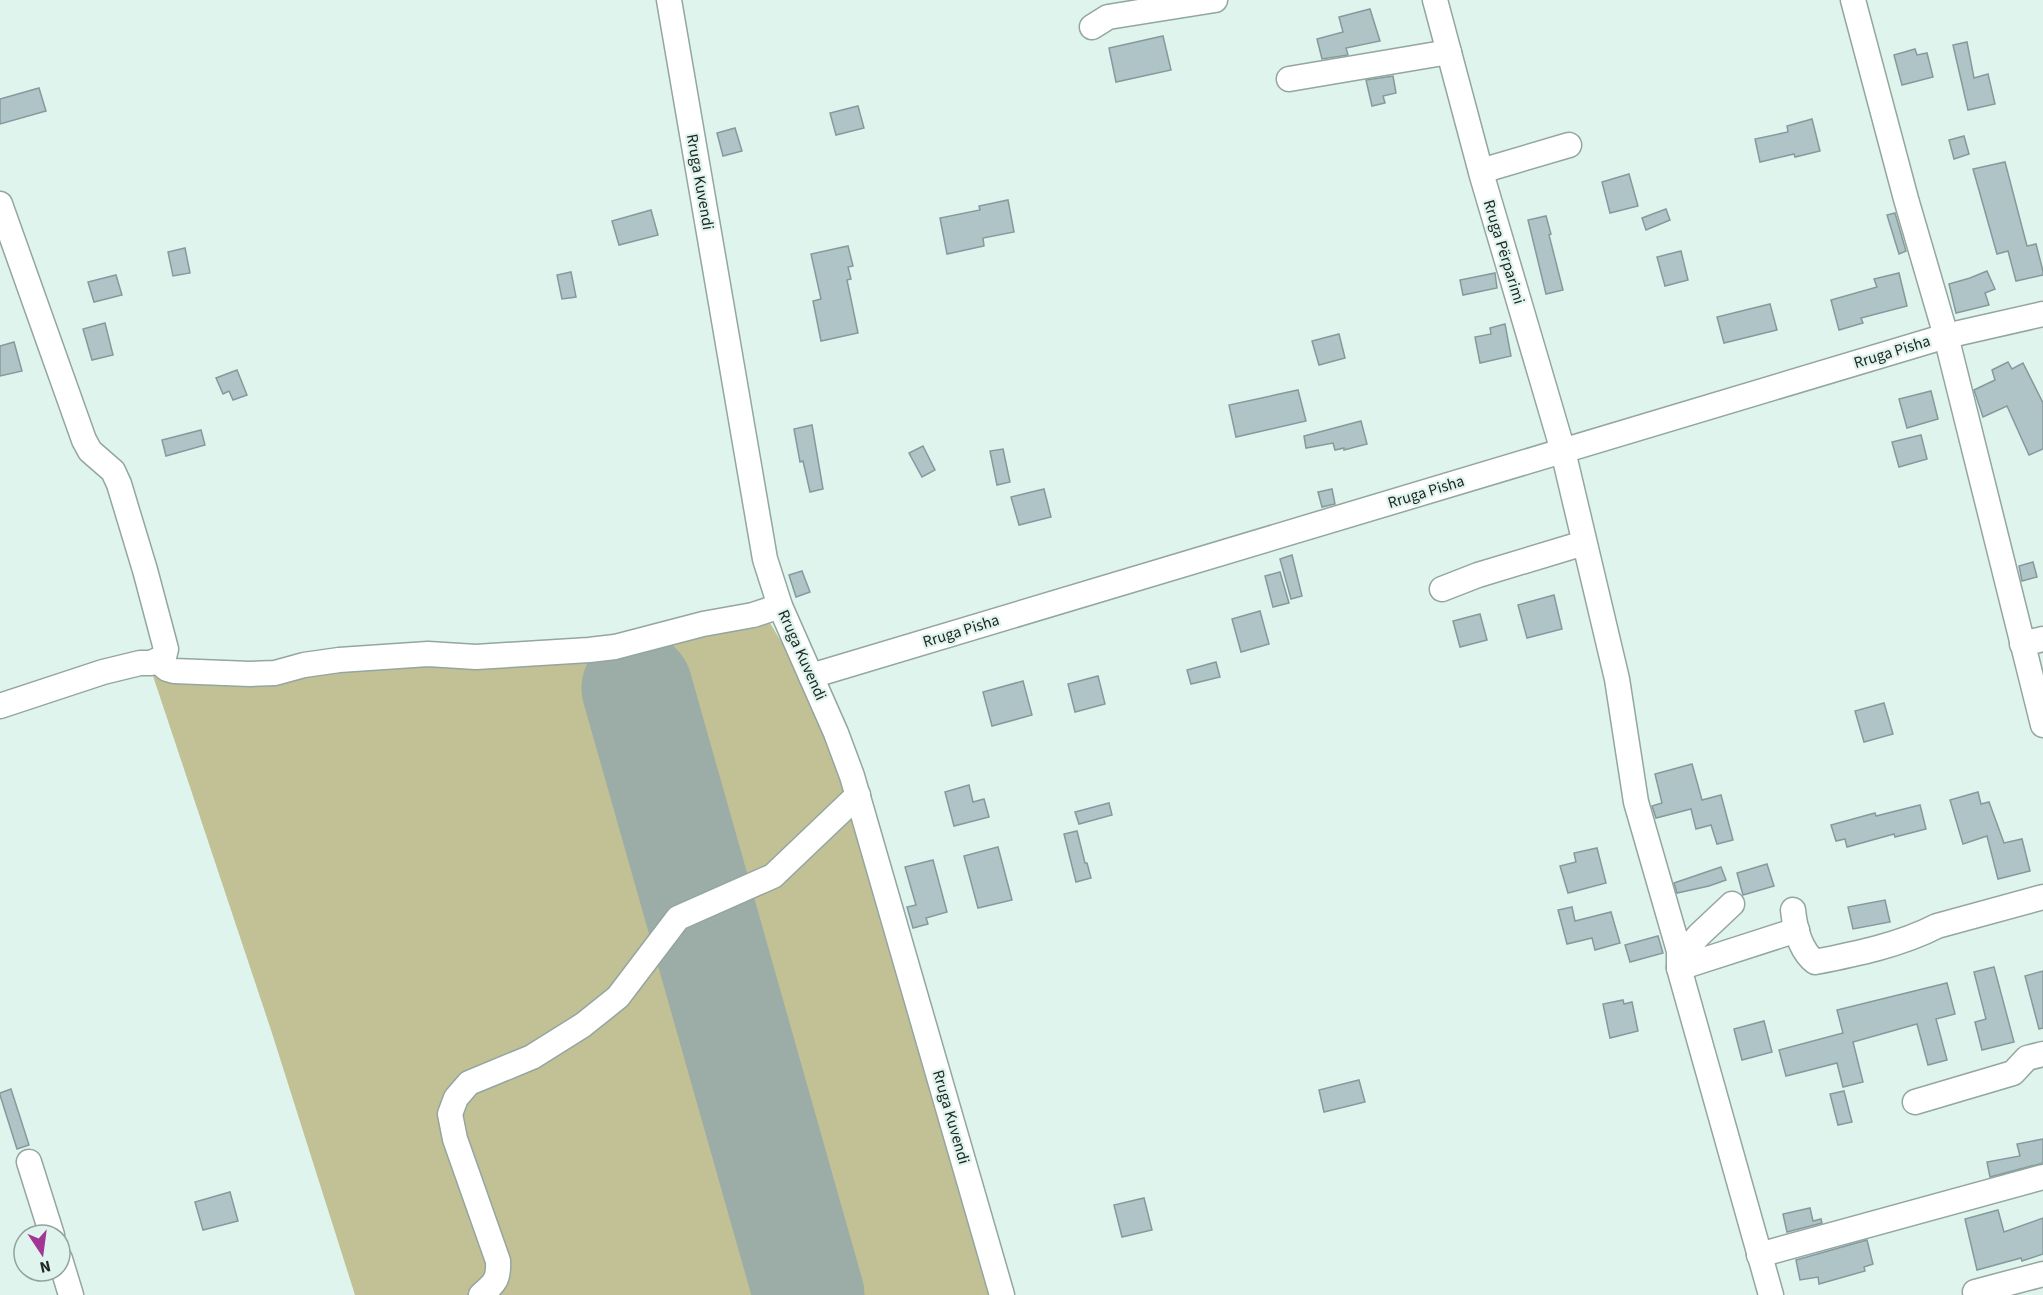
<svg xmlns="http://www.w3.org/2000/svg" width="2043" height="1295" font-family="'Source Sans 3',sans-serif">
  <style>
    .green { fill: #c2c196 }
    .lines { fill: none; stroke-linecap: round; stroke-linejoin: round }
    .runway { stroke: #9caca6; stroke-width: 111 }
    .building { fill: #afc4c7; stroke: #869a9d; stroke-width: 1.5 }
    .minor-casing { stroke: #93a69f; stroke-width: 27 }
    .minor { stroke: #fff; stroke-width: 24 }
    .labels { text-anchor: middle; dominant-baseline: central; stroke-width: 4.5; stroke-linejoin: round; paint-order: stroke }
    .street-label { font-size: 16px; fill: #202825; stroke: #dff4ec }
  </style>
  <rect width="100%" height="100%" fill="#dff4ec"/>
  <polygon class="green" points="753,621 770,623 785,648 829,742 996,1295 355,1295 271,1030 151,670 214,681"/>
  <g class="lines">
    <polyline class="runway" points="637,688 809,1295"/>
  </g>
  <g class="building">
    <polygon points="1370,9 1380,41 1346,48 1348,55 1322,59 1317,39 1343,32 1339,17"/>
    <polygon points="1163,36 1171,70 1116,82 1109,48"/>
    <polygon points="1967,42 1974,78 1988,74 1995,104 1968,110 1953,45"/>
    <polygon points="1915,49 1917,55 1927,53 1933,77 1902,85 1894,55"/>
    <polygon points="1393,76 1396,93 1383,96 1385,103 1372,106 1366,80"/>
    <polygon points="39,88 46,111 0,124 0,99"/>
    <polygon points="858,106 864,128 836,135 830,113"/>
    <polygon points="1812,119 1820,151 1795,157 1794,154 1760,162 1755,139 1788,132 1787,126"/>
    <polygon points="735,128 742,151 723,156 717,133"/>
    <polygon points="1964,136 1969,154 1954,159 1949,140"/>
    <polygon points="2005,162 2027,246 2036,244 2043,271 2043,275 2016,281 2008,251 1997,254 1973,169"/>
    <polygon points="1629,174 1638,206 1610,213 1602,182"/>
    <polygon points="1008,200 1014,232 983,238 984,246 947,254 940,218 980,210 979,206"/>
    <polygon points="1666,209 1670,220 1646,230 1642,218"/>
    <polygon points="651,210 658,235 619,245 612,221"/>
    <polygon points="1895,213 1906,251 1899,254 1887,215"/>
    <polygon points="1546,216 1551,234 1549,235 1563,290 1546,294 1528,220"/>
    <polygon points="848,246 853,266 848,267 851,279 847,280 858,333 821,341 813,301 821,299 811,254"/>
    <polygon points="185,248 190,273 173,276 168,252"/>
    <polygon points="1681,251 1688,280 1665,286 1657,257"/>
    <polygon points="1987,271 1995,289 1985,293 1989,305 1956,313 1949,284 1970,278"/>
    <polygon points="571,272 576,297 562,299 557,275"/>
    <polygon points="1495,273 1497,288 1463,295 1460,280"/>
    <polygon points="1899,273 1907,306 1861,318 1863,323 1839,330 1831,300 1877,287 1874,279"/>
    <polygon points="116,275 122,295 94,302 88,282"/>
    <polygon points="1770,304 1777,330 1724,343 1717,317"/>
    <polygon points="105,323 113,355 92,360 83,329"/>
    <polygon points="1505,324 1511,356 1480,363 1475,337 1491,334 1490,328"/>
    <polygon points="1339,334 1345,358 1319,365 1312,341"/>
    <polygon points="14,342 22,371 0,376 0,346"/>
    <polygon points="2008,362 2012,369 2023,363 2043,403 2043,449 2029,455 2007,406 1983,417 1974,390 1995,380 1992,370"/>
    <polygon points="237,370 247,395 233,400 229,391 223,394 216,378"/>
    <polygon points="1298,390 1306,421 1236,437 1229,405"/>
    <polygon points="1931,391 1938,419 1907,428 1899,399"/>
    <polygon points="1361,421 1367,444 1344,450 1344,448 1335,450 1333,443 1306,448 1304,436"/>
    <polygon points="812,425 823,489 810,492 803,461 800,462 794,429"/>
    <polygon points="201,430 205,445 166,456 162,440"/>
    <polygon points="1921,435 1927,459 1899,467 1892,442"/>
    <polygon points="923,446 935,470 922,477 909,453"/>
    <polygon points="1003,449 1010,482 997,485 990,451"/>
    <polygon points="1044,489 1051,517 1019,525 1011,497"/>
    <polygon points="1332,489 1335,504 1322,507 1318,492"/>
    <polygon points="1292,555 1302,596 1291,599 1280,559"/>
    <polygon points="2033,562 2037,577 2022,581 2019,566"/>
    <polygon points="802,571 810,592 796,597 789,575"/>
    <polygon points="1280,572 1289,603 1273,607 1265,576"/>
    <polygon points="1554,595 1562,629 1527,638 1518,605"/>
    <polygon points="1260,611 1269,644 1241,652 1232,619"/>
    <polygon points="1480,614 1487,640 1460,647 1453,621"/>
    <polygon points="1216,662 1220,677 1191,684 1187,670"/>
    <polygon points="1098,676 1105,704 1075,712 1068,684"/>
    <polygon points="1023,681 1032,715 992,726 983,692"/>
    <polygon points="1884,703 1893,734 1864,742 1855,711"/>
    <polygon points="1692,764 1702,800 1721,795 1733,840 1717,844 1711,825 1696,829 1691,809 1656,818 1652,806 1662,803 1655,774"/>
    <polygon points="969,785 973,802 984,799 989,817 954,826 945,792"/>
    <polygon points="1978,792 1981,804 1989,802 2004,843 2022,839 2030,871 1998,879 1987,836 1963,844 1950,800"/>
    <polygon points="1109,803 1112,815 1079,824 1075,812"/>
    <polygon points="1920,805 1926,829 1895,837 1894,834 1847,847 1845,839 1836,841 1831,825 1875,813 1876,816"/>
    <polygon points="1077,831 1085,863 1087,863 1091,878 1076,882 1064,834"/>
    <polygon points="998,847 1012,900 978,908 964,856"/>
    <polygon points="1597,848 1606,883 1568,893 1560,866 1576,862 1574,853"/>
    <polygon points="933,860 947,912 926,918 928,924 913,928 907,907 916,905 905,867"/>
    <polygon points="1767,864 1774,886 1743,895 1737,873"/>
    <polygon points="1721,867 1726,880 1709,886 1677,893 1674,883"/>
    <polygon points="1885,900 1890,922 1853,929 1848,907"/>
    <polygon points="1572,907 1575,921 1611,912 1620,943 1595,950 1592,938 1567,944 1558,910"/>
    <polygon points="1658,936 1663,953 1630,962 1625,945"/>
    <polygon points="1994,967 2014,1042 1982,1050 1975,1022 1986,1019 1974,972"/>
    <polygon points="2043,971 2043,1028 2039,1029 2025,976"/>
    <polygon points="1947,983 1955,1014 1936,1019 1947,1060 1928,1065 1917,1024 1853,1042 1863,1082 1843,1087 1837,1063 1786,1076 1779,1050 1843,1033 1837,1010"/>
    <polygon points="1623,1000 1624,1004 1632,1002 1638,1031 1610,1038 1603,1004"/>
    <polygon points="1764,1021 1772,1052 1742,1060 1734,1029"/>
    <polygon points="1359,1080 1365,1102 1324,1112 1319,1090"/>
    <polygon points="11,1089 29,1145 17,1149 0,1095 0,1093"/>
    <polygon points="1844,1091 1852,1122 1838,1125 1830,1094"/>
    <polygon points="2043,1139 2043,1163 1990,1177 1987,1162 2020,1156 2017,1144"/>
    <polygon points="230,1192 238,1221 203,1230 195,1202"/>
    <polygon points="1144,1198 1152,1230 1122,1237 1114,1205"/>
    <polygon points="1810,1208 1813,1221 1821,1219 1822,1223 1787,1232 1783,1214"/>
    <polygon points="1998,1210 2004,1232 2043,1218 2043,1254 2022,1261 2021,1258 1977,1270 1965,1219"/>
    <polygon points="1867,1240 1873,1264 1864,1267 1865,1271 1819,1284 1818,1277 1800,1280 1796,1260"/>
  </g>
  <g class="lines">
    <defs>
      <g id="minor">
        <polyline points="669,0 765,559 780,606 836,733 852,776 1002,1295"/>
        <polyline points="1435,0 1482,176 1563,451 1617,679 1636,802 1679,951 1679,968 1771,1295"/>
        <polyline points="1853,0 1906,199 1946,336 2043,725"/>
        <polyline points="1092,27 1108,17 1215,0"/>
        <polyline points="1289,79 1449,52"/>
        <polyline points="1481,171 1569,145"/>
        <polyline points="0,204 84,440 90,451 113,471 119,484 145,570 166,649 164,657 151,663 140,663 103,672 0,706"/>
        <polyline points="1442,589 1478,575 1584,543"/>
        <polyline points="2022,644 2043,639"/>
        <polyline points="158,661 167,669 174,671 250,674 275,673 304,665 339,660 428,654 476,657 589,650 615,647 703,624 753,615 780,606"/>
        <polyline points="811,676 1946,336 2043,314"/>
        <path d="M1793,910C1795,929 1800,950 1815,962C1856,954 1900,945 1937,926L2043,897"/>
        <polyline points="1687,966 1687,949 1699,935 1732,904"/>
        <polyline points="1679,968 1797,930"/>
        <polyline points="1915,1102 2013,1073 2027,1058 2043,1054"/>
        <polyline points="29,1162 52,1235"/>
        <polyline points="1759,1255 2043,1177"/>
        <polyline points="60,1259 71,1295"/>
        <polyline points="1975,1292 2043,1274"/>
        <path d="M481,1295C495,1283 499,1279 498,1261L455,1139L450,1114L456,1098L469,1083L532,1057L583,1025L618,997L678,918L773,876L858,795"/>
      </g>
    </defs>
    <use href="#minor" class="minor-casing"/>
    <use href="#minor" class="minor"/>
  </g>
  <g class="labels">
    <g class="street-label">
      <text transform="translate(700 182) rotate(80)">Rruga Kuvendi</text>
      <text transform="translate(1504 252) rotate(73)">Rruga Përparimi</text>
      <text transform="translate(1892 352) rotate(-17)">Rruga Pisha</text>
      <text transform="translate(1426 492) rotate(-17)">Rruga Pisha</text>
      <text transform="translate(961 631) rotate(-17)">Rruga Pisha</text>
      <text transform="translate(802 655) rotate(66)">Rruga Kuvendi</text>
      <text transform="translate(951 1117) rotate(74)">Rruga Kuvendi</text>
    </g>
  </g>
  <g transform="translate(42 1253) rotate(167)"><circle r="28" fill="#dff4ec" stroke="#93a29c" stroke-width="1.5"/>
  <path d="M0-4.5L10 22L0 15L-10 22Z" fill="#a33594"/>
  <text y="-9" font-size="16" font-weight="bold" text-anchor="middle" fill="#202825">N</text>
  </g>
</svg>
